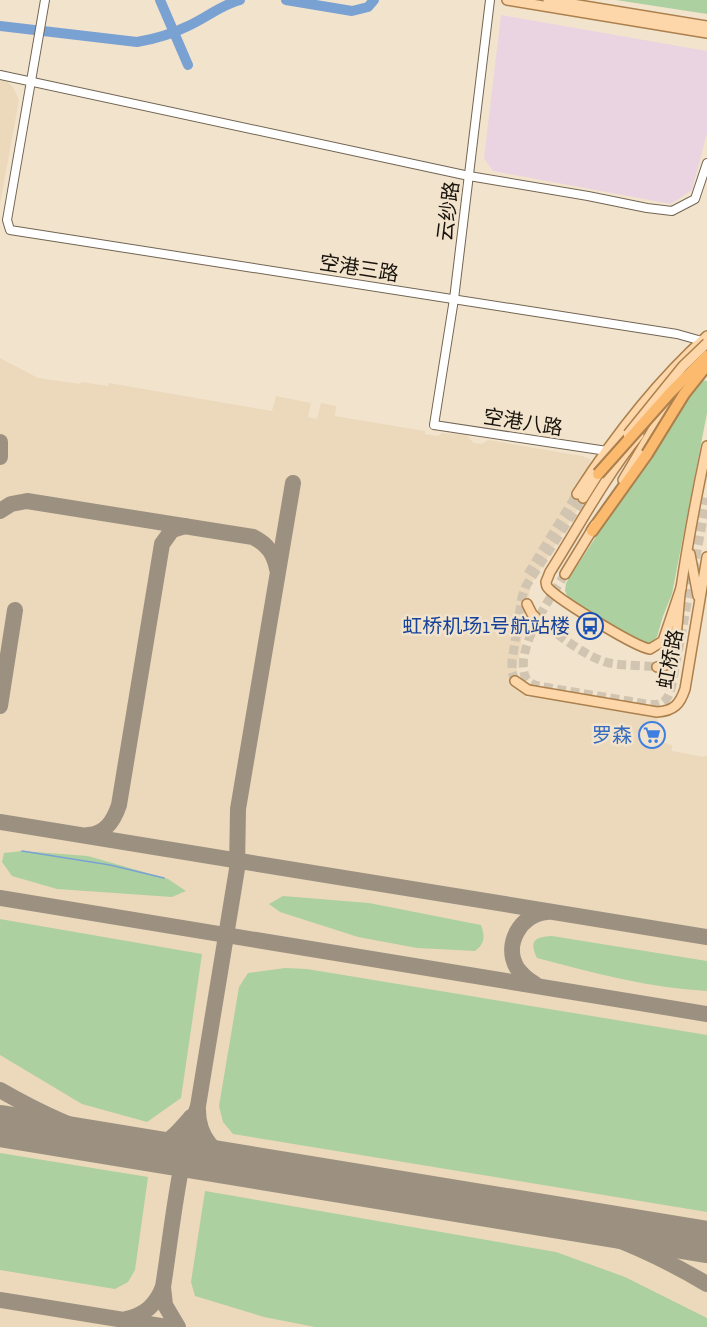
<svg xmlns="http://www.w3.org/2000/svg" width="707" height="1327" font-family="'Zilla Slab','Noto Sans SC',serif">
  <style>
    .commercial { fill: #ead4e1 }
    .built { fill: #ecd9bc }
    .green { fill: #add0a0 }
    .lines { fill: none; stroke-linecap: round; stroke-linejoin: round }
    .stream { stroke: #79a2d3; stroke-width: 1.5 }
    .river { stroke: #79a2d3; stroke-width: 10 }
    .taxiway { stroke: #9c9180; stroke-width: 16 }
    .runway { stroke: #9c9180; stroke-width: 42 }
    .major-tunnel { stroke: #d1c4b0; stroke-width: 9; stroke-dasharray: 9 4.5; stroke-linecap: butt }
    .minor-casing { stroke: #726552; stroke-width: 10 }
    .major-casing { stroke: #ac804c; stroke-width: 12 }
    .highway-casing { stroke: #ac804c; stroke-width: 14 }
    .minor { stroke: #fff; stroke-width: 8 }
    .major { stroke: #fdd6a9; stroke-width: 9 }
    .highway { stroke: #fcba6f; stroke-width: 10 }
    .major-bridge-casing { stroke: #ac804c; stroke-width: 12; stroke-linecap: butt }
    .highway-bridge-casing { stroke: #ac804c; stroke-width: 14; stroke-linecap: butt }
    .major-bridge { stroke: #fdd6a9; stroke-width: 9 }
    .highway-bridge { stroke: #fcba6f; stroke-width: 10 }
    .labels { text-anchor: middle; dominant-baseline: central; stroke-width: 5; stroke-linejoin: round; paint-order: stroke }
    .street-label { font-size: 20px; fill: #18130b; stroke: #f2e3cd }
    .transit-label { font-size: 20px; fill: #164399; stroke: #f2e3cd; text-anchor: end }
    .shop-label { font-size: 20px; fill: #366cbe; stroke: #f2e3cd; text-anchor: end }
  </style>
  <rect width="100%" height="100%" fill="#f2e3cd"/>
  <polygon class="commercial" points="501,15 707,51 707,133 692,190 671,204 493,171 484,158"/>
  <g class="built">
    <polygon points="0,79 5,80 13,87 19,100 0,204"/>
    <polygon points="0,358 38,378 80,384 81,382 108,386 109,383 272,411 276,396 311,403 308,417 317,419 321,403 336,406 335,416 425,431 425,434 438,436 442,433 466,435 474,443 482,444 488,440 582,456 590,459 591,466 584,499 531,584 515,681 527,698 532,697 657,718 658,720 658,726 664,727 661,742 672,745 672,751 704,757 707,755 707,1327 0,1327"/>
  </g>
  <g class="green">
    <polygon points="616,0 707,0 707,14"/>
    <polygon points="698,379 707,381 707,413 672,594 663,616 657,637 651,643 644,644 630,639 568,597 565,591 566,583"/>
    <polygon points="22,851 88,856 168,879 186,891 172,897 57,889 12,876 2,862 4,853"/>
    <path d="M283,896L369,903L481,925C485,937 485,943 475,951L417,948L358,937L280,912L269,904Z"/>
    <polygon points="0,919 202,954 181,1098 147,1122 82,1104 0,1055"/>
    <path d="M552,936L707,961V991C650,988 593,973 537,958C529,941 534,937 552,936Z"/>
    <polygon points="285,968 307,969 707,1035 707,1212 233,1134 223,1122 219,1106 239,987 248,973"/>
    <polygon points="0,1153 148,1177 135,1270 128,1282 115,1289 0,1270"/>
    <polygon points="205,1191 556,1252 625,1277 707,1318 707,1327 315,1327 264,1317 195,1296 191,1282"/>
  </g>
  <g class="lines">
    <polyline class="stream" points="22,851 110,865 164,878"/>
    <g class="river">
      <polyline points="160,0 188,65"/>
      <polyline points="286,0 352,11 368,7 374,0"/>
      <path d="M0,26L137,42C155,39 172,34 188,26C206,18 221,5 240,0"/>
    </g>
    <g class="taxiway">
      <polyline points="0,442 0,457"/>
      <path d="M0,511L11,504L27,501L253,537C267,544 274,553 277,569"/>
      <polyline points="0,706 15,610"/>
      <polyline points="0,822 707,937"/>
      <path d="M88,835C106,834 114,820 119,805L162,544L172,530L185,526"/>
      <polyline points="0,898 707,1014"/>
      <path d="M535,984C528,980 522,975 517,968C503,944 521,914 547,912"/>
      <path d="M0,1090C38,1112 77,1130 120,1143C128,1145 138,1150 147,1149C166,1147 179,1131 191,1117"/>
      <path d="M198,1110C198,1138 215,1154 239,1166"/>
      <path d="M535,1214C597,1228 653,1252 707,1284"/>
      <polyline points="624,1229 707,1231"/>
      <polyline points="0,1300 167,1327"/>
      <path d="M126,1319C145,1315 156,1305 163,1287"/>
      <path d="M178,1327L165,1305L163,1287C172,1230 178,1160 198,1106L237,869L238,809L293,483"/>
    </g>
    <polyline class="runway" points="0,1126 707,1242"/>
    <g class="major-tunnel">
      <polyline points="528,574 577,494"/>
      <path d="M565,574C551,597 515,648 525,676C528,684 537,686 544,687L646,704C660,706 667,703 671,689L707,498"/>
      <path d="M536,618C558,634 583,656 609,663C625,666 642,665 657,667"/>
      <polyline points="515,681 512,672 512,661 522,597 526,586 583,498"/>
    </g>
    <defs>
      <g id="minor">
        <polyline points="45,0 7,220 10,230 677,334 702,341"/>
        <polyline points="490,0 454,299 434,425 607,451"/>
        <polyline points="0,75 469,176 588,196 647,208 672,211 695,199 707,163"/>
      </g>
      <g id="major">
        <polyline points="507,0 707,33"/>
        <polyline points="548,0 707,26"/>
        <path d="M639,435C605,477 579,526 550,572L546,582C547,587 546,586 550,590C563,602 635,647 650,649L663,641L681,588"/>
        <polyline points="623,480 676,391"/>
        <path d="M577,494C613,438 657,381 707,336"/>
        <polyline points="583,498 598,474"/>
        <polyline points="690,554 698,596"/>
        <polyline points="565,574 595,525"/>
        <polyline points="527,604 532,614 536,618"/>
        <path d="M657,667L666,665C679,648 677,610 681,588C688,541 697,493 707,446"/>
        <path d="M515,681L528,690L657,712C674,711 680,704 685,689L707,557"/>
      </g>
      <polyline id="highway" points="592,531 647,454"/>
    </defs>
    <use href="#minor" class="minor-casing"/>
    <use href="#major" class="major-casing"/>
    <use href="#highway" class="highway-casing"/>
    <use href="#minor" class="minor"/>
    <use href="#major" class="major"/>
    <use href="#highway" class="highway"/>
    <defs>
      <polyline id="major-bridge" points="628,434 683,366 707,343"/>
      <g id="highway-bridge">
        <polyline points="647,454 684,394 707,365"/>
        <polyline points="598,474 670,393 707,356"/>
      </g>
    </defs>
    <use href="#major-bridge" class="major-bridge-casing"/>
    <use href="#highway-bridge" class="highway-bridge-casing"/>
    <use href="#major-bridge" class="major-bridge"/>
    <use href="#highway-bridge" class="highway-bridge"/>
  </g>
  <defs>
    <symbol id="bus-ring" viewBox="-11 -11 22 22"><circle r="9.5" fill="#f2e3cd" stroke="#1a4fb4" stroke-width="1.5"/><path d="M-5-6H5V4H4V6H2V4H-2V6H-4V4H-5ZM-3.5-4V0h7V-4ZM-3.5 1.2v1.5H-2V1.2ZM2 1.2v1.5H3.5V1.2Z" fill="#1a4fb4"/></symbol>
    <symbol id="supermarket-ring" viewBox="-11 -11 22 22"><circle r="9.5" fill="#f2e3cd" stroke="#3f7fe0" stroke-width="1.5"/><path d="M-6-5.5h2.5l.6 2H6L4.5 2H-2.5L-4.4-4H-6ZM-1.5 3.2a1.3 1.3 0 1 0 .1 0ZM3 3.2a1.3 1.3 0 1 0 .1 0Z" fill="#3f7fe0"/></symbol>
  </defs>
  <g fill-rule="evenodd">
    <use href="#bus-ring" x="575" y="611" width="30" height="30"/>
    <use href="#supermarket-ring" x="637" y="720" width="30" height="30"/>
  </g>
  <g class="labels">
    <g class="street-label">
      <text transform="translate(448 211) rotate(-83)">云纱路</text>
      <text transform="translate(359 268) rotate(9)">空港三路</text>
      <text transform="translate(523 422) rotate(9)">空港八路</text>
      <text transform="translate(670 659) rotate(-79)">虹桥路</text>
    </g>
    <g class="transit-label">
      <text x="570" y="626">虹桥机场1号航站楼</text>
    </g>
    <g class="shop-label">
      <text x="632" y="735">罗森</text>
    </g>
  </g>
</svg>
